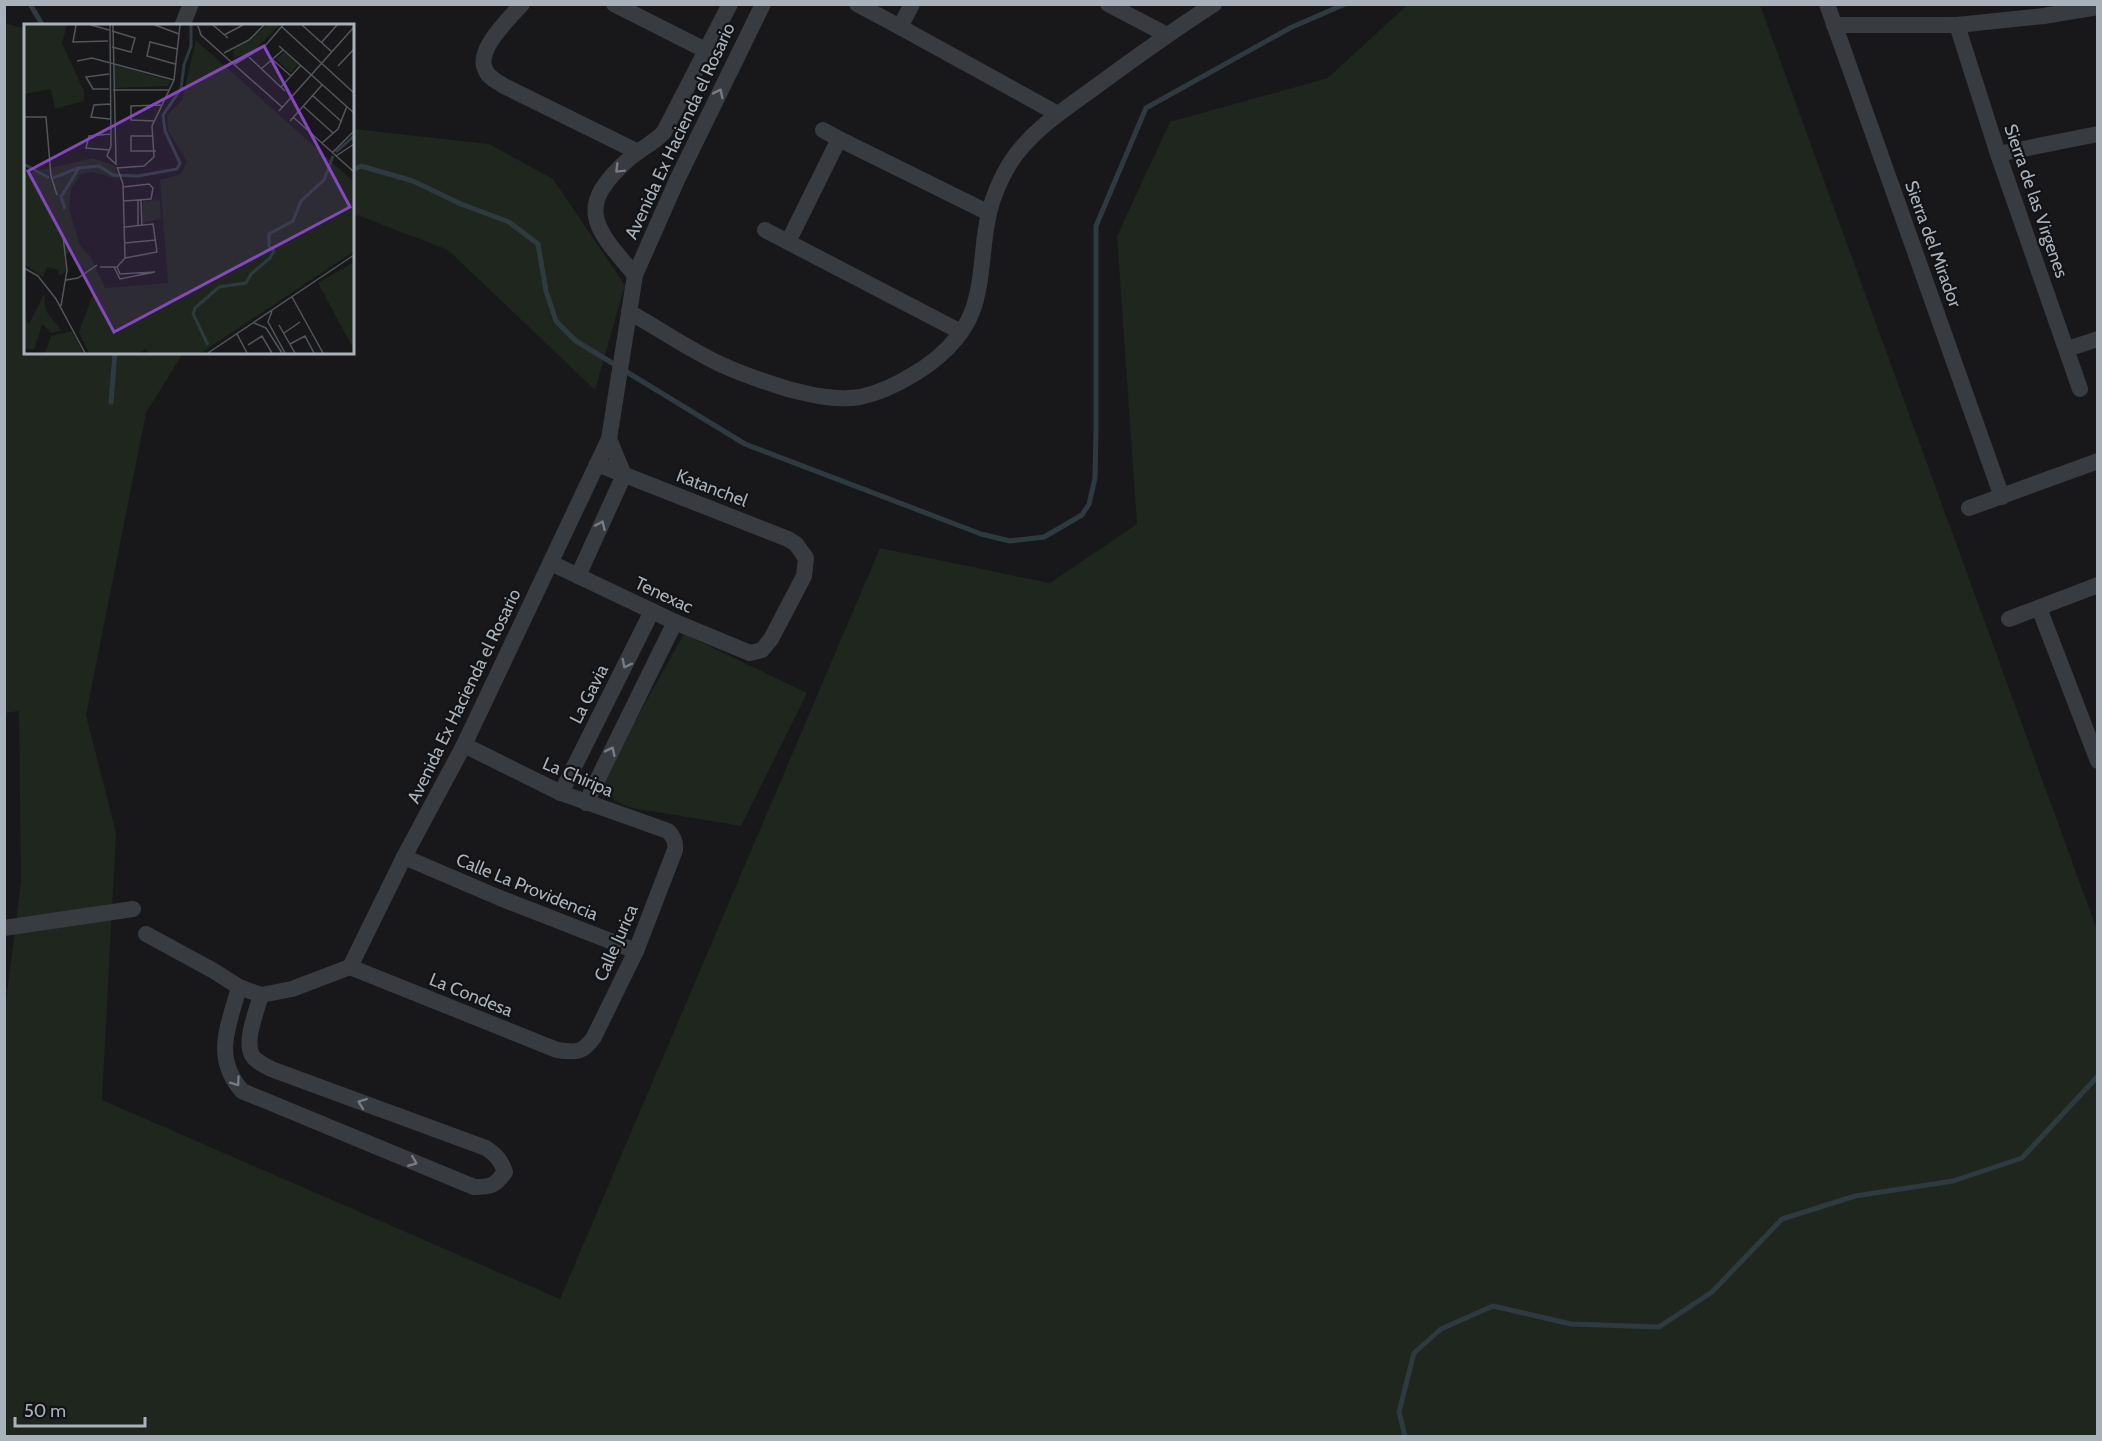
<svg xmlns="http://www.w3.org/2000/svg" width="2102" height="1441" font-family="Cabin,sans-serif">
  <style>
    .green { fill: #1e261d }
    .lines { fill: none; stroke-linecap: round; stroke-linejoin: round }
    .stream { stroke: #2d3b40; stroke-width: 5 }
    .street { stroke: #383b40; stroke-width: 16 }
    .oneway { stroke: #767c84 }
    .labels { text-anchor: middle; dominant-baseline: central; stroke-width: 4.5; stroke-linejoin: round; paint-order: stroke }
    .street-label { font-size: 18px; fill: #a9b2bb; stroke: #131315 }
    .inset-river { fill: none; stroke: #2d3b40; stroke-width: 3 }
    .inset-road { fill: none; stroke: #52565a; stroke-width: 1.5 }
    .view { fill: #8447be; fill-opacity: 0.15; stroke: #8447be; stroke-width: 3 }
    .inset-edge { fill: none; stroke: #a9b2bb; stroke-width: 3 }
  </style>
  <rect width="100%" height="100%" fill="#18181a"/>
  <g class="green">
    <polygon points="1407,5 1760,5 2097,930 2097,1436 5,1436 4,1017 21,882 19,711 5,713 5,23 25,29 26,352 183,353 146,413 86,715 116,833 102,1100 560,1299 880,548 1050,583 1137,524 1117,236 1170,122 1328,78"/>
    <polygon points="353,129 489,144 553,179 625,285 595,390 448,250 357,215 353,217"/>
    <path d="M684,634L807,693L741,826L632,808C618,803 610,799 602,787L604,776Z"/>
  </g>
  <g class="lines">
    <g class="stream">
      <polyline points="30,4 43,26"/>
      <polyline points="352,170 361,166 413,181 461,204 509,222 538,244 546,291 556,321 576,341 745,444 981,534 1010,541 1044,537 1082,515 1089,504 1095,478 1096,432 1096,226 1146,108 1290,28 1345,4"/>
      <polyline points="111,402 115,352"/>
      <polyline points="1405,1436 1399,1412 1414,1353 1441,1329 1493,1306 1571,1324 1659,1327 1712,1292 1782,1219 1855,1196 1953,1181 2022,1158 2098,1076"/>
    </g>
    <g class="street">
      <path d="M522,4C509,19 474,51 486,71C489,78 498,82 504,86L638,152"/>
      <polyline points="614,4 707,51"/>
      <path d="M730,4L664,132C654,143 642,148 631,157C574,207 593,226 635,275L677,180L763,4"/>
      <polyline points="857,4 900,27"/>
      <polyline points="912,4 900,27 1058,114"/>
      <polyline points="1108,4 1167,35"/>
      <polyline points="1827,4 2002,497"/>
      <polyline points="1834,25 1957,25 2044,16 2098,7"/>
      <polyline points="1957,25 1998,154 2080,389"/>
      <polyline points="182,26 191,4"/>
      <polyline points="823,130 839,139"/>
      <polyline points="1998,154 2098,134"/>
      <polyline points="765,230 788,242"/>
      <path d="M629,312C660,329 688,349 720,364C742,374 765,382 788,389C811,395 837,401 860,397C879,393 898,384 914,374C938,360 962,338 972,312C984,280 981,246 989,213C993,196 1001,178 1010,163C1031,130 1067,108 1098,85C1136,57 1174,30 1214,4"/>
      <polyline points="961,332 788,242 839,139 989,213"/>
      <polyline points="2067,349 2098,339"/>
      <polyline points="1969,508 2098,461"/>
      <polyline points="551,563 675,622 750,653 762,650 771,639 804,576 806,558 796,544 788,539 597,464"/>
      <polyline points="578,576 624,475 609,439"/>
      <polyline points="2039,608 2098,761"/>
      <polyline points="2009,619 2098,585"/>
      <polyline points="561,793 652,611"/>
      <polyline points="586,803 675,622"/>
      <polyline points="404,857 500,898 636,951"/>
      <polyline points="4,928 133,909"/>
      <polyline points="146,934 214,971 239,987 261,995 292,989 350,967"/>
      <polyline points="350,967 404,857 464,745 609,439 635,275"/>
      <path d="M350,967L557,1050C576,1053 583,1053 594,1037L636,951L675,850C676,842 674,837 668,831L561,793L464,745"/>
      <path d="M239,987C229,1026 212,1056 242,1091L474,1187C491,1187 495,1186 505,1172C501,1160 496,1155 486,1148L271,1069C264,1065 256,1062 252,1055C244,1041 257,1010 261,995"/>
    </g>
  </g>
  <defs><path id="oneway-chevron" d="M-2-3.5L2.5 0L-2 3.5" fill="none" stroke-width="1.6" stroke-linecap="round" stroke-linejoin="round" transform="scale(1.5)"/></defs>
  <g class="oneway">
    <use href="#oneway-chevron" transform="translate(719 93) rotate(-64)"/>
    <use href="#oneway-chevron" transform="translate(619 169) rotate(135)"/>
    <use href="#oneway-chevron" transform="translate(601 525) rotate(-66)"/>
    <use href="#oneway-chevron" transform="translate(626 664) rotate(117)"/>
    <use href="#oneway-chevron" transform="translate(611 751) rotate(-64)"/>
    <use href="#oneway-chevron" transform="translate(236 1082) rotate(54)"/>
    <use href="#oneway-chevron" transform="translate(362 1103) rotate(-160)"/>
    <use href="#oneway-chevron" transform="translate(413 1162) rotate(22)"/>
  </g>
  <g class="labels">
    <g class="street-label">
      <text transform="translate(680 131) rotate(-65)">Avenida Ex Hacienda el Rosario</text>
      <text transform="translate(2036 201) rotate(71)">Sierra de las Virgenes</text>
      <text transform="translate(1933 244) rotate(70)">Sierra del Mirador</text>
      <text transform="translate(712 488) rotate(21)">Katanchel</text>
      <text transform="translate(664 595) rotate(25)">Tenexac</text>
      <text transform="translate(589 694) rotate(-63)">La Gavia</text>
      <text transform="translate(464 696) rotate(-64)">Avenida Ex Hacienda el Rosario</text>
      <text transform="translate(578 777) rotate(23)">La Chiripa</text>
      <text transform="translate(527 887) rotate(22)">Calle La Providencia</text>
      <text transform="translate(616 943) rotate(-66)">Calle Jurica</text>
      <text transform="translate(471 995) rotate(22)">La Condesa</text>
    </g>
  </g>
  <g transform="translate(24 24)">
    <rect width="330" height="330" fill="#18181a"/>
    <path d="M0,1H43L38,19L60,67V77L31,85L27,65L1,70L0,81ZM244,1H256L228,28L210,34L209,26ZM172,16L330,158V227L177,329H123V325L115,329H65L55,308L69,270L49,226L40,232L43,247L35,252L34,246L23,243L19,253L0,240V150L68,134L91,142L94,155L69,148L57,150L47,165L45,185L56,222L67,233L81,264L144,259L136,156L157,150L163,138L144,107L143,91L158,76ZM260,28L274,40L267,49L252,35ZM90,41L147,57L144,62L91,64ZM136,176L137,195L119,199V177ZM330,238V326L294,259ZM20,270L22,287L37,306L28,309L18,300L10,326L0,324V293L5,300ZM48,307L59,329H21L27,312Z" fill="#1e261d"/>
    <path class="inset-river" d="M312,128L330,112M0,140L25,154M29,154L54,144M41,185L37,173L55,144L75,142L89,151L114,152L153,145L156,139L141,107L139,91L157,65L160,41L167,22V1M184,321L169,290L171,284L195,263L222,259L227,250L246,234L250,227L245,222V210L269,197L277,177L300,156L309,132"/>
    <path class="inset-road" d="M52,1L49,18L84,17M67,1L85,6M86,1L87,122L83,132L92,140L89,1M131,1L155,10M189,1L204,14M278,1L308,28M174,2L177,11L258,83M258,3L330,69M88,7L111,14L107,28L88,23M200,11L219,1M297,19L313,1M255,22L330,89M200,29L225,16L240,1M225,33L261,67M249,36L267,52M53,37L68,34L150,56M151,40L123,32L126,18L153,25M211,40L241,22L259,1M314,42L330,25M237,45L259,26M85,50L62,53L69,65H85M257,63L277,41M89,66H145M288,71L318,98M86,80L70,81L67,93L86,95M279,82L309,109M255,87L330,3M0,93H22L27,152L33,171M269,93L330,148M130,97L107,96V82L137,81M266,97L298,61M128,112H107V127H132M298,119L314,105L323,82M85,126L62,124L65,112L87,110M308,129L330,107M312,132L330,120M93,143L99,160L101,234M93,144L120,142L130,133L128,102L150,56L156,1M99,163L125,160L129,164L127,175L100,177M117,176L118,202M114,177V202M101,203L129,200L133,228L101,234M101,219L132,216M76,243H93L101,234M90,243L96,255L131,248M93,243L96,250L131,248M0,244L14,252L32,275L61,329M42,256L54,254L73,241M268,273L299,329M37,282L43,246L39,213M248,287L244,298L261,329M230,299L242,304L258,329M255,301L271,329M260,309L276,298M213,310L223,329M266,320L281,312L290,329M224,321L238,312L248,329M184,329L330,231"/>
    <path class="view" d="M240,22L326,183L90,308L4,147Z"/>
    <rect width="330" height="330" class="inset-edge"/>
  </g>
  <rect width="2102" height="1441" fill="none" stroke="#a9b2bb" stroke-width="12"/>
  <path d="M15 1417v9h130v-9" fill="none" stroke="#a9b2bb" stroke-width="3"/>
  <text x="24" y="1417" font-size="18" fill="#a9b2bb" stroke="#131315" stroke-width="4.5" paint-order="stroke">50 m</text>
</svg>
